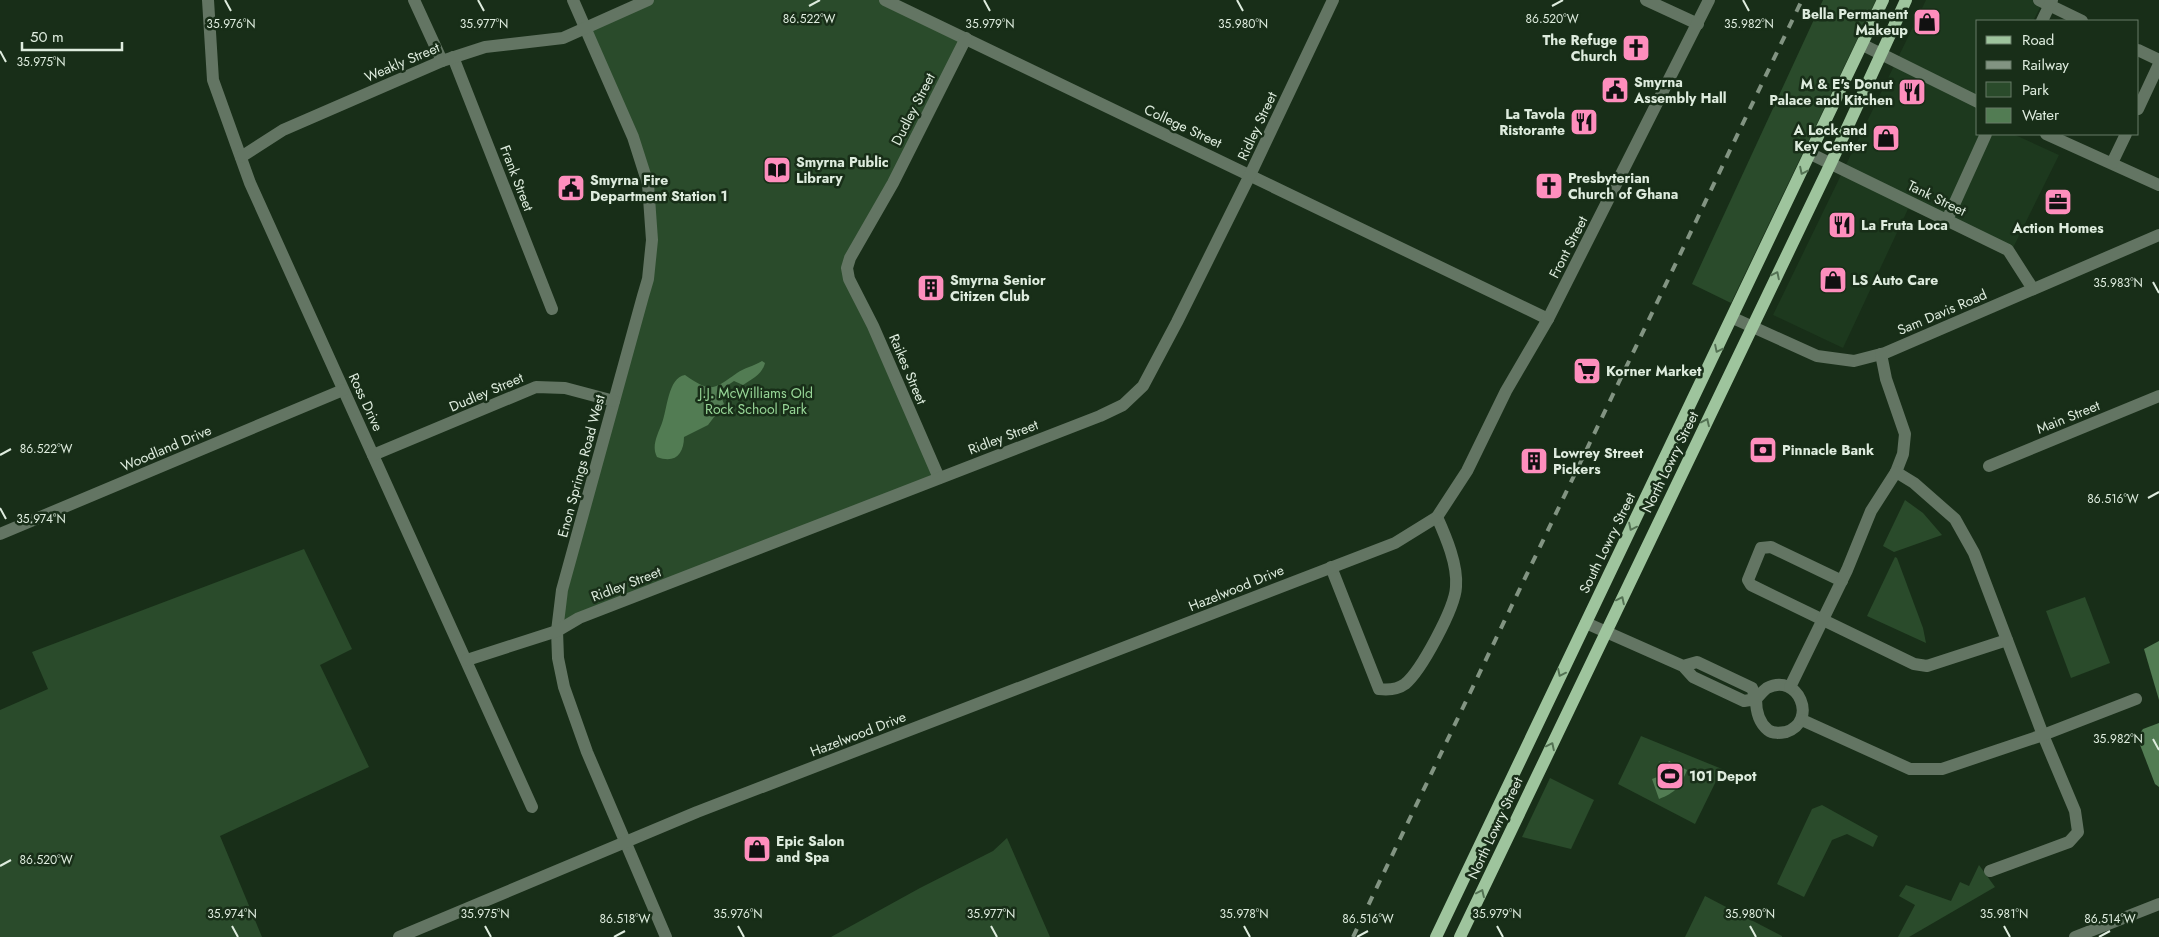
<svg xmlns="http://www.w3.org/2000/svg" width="2159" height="937" font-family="Jost,sans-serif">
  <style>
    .built { fill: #1d391e }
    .green { fill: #2a4b2b }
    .water { fill: #527c53 }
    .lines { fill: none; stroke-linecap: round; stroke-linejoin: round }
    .minor { stroke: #637563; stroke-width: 12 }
    .major { stroke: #9ec49d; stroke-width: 12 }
    .rail { stroke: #829482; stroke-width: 4; stroke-dasharray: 9 9; stroke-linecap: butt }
    .oneway { stroke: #547254 }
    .ticks { fill: none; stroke: #deecde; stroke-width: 2 }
    .labels { text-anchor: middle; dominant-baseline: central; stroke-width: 5; stroke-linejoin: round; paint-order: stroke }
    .poi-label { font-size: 14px; font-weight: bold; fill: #deecde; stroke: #182e18; text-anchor: start }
    .street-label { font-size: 14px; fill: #deecde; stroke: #182e18 }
    .park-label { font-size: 14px; fill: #97d697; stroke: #182e18 }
    .ticks-label { font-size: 12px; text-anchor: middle; fill: #deecde; stroke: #182e18; stroke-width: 5; stroke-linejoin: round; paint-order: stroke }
  </style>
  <rect width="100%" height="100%" fill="#182e18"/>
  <polygon class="built" points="1926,0 2044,0 2033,21 1978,21 1978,134 2013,134 2059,155 2013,248 1908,209 1843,348 1773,315"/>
  <g class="green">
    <polygon points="648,0 885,0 966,38 848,262 939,478 557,631 648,279 648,184 586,29"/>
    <polygon points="1823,0 1876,0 1731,303 1692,284"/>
    <polygon points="1905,500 1923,513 1942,535 1894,552 1883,546"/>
    <polygon points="304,549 352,649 320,665 369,767 220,836 262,937 0,937 0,710 48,689 32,652"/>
    <polygon points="1895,557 1897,558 1923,628 1926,643 1867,616"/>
    <polygon points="2085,597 2110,663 2071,678 2046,611"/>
    <polygon points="1641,736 1722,769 1695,824 1618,784"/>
    <polygon points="1550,778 1594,800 1571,849 1522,837"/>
    <polygon points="1822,805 1878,836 1873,847 1847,834 1832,840 1804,897 1777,884 1812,809"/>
    <polygon points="1007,838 1050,937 831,937 920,888 993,851"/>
    <polygon points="1979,865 1995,887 1909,937 1898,937 1915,905 1899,896 1906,885 1951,901 1960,882 1969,886"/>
    <polygon points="1705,896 1782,936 1782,937 1685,937"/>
  </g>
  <g class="water">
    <path d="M762,361L765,363C762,375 752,379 743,385L734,381L719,391L724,404L708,425L684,437C684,454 675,464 657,457C651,446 658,434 662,423C667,411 668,377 685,375C711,393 713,390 737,373C744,368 754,366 762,361Z"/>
    <polygon points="2159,641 2159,700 2144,649"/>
    <polygon points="2159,723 2159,787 2155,784 2137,737 2143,729"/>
    <path d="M1669,761L1687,770C1681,786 1675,793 1659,799L1652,779L1660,776Z"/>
  </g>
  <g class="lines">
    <g class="minor">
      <polyline points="208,0 213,80 250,183 532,807"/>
      <polyline points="414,0 442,61"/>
      <polyline points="573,0 633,137 648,184 652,240 648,279 643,296 562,590 557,631 558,658 564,687 587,752 666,937"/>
      <polyline points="885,0 1548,319"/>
      <polyline points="1646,0 1698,24"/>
      <polyline points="2039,0 2082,21"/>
      <polyline points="2042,21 2052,0"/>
      <polyline points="1863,45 1978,102"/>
      <polyline points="2138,50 2159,60"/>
      <polyline points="453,57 552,309"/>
      <polyline points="2138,109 2159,64"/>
      <polyline points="2046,134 2159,185"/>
      <polyline points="1811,154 2008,250 2033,289"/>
      <polyline points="241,157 283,130 442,61 485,47 563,38 648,0"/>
      <polyline points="2112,163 2126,134"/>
      <polyline points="1947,220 1986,134"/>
      <polyline points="1733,318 1817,356 1854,361 1885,353 2159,235"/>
      <polyline points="1881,354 1886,379 1905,434 1903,454 1896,472"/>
      <polyline points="373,455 536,387 565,388 614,401"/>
      <polyline points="1989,466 2159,396"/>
      <polyline points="939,478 873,326 849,279 847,268 850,258 893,183 966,38"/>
      <polyline points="0,534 343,390"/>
      <path d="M1331,567L1379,689C1388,690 1397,690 1405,684C1421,671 1455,608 1456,587C1458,565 1446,537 1437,517"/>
      <polyline points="1842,581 1771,547 1761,548 1748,580 1751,585 1914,664 1927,666 2007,640"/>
      <path d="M1586,623L1683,666L1693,677L1744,701L1756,699C1756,711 1758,722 1768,730C1773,734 1780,733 1786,732C1819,721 1798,672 1767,688C1763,691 1759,696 1756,699L1752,688L1697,662L1683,666"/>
      <polyline points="467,660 557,631 579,618 1100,416 1123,405 1143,386 1177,322 1250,175 1333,0"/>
      <polyline points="1790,687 1847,570 1871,511 1896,472 1914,483 1955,519 1974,553 2043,735 2075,811 2078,832 2069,842 1990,871"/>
      <polyline points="1802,720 1910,769 1942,769 2043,735 2136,699"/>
      <polyline points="399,937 697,812 1395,543 1437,517 1467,471 1506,391 1548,319 1709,0"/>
      <polyline points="2075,937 2159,904"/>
    </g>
    <g class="major">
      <polyline points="1436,937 1883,0"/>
      <polyline points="1460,937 1831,163 1906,0"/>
    </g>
    <polyline class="rail" points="1353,937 1802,0"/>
  </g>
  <defs><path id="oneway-chevron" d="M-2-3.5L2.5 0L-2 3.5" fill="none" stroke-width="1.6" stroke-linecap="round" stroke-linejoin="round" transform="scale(1.25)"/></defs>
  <g class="oneway">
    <use href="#oneway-chevron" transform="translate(1803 171) rotate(116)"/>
    <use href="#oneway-chevron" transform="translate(1776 275) rotate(-64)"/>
    <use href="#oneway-chevron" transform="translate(1718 349) rotate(116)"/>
    <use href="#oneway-chevron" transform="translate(1706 422) rotate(-65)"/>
    <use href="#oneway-chevron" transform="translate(1632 527) rotate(116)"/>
    <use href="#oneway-chevron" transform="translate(1621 600) rotate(-64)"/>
    <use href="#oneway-chevron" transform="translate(1561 673) rotate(116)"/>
    <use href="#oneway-chevron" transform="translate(1551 746) rotate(-64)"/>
    <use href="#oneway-chevron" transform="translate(1481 893) rotate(-65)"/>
  </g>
  <path class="ticks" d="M225,0L231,11M478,0L484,11M984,0L990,11M1237,0L1243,11M1743,0L1749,11M809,6L820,0M1552,6L1563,0M0,51L6,62M2153,282L2159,293M0,455L11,449M2148,498L2159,492M0,508L6,519M2153,739L2159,750M0,866L11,860M232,926L238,937M485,926L491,937M738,926L744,937M991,926L997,937M1244,926L1250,937M1497,926L1503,937M1750,926L1756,937M2004,926L2010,937M614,937L625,931M1357,937L1368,931M2099,937L2110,931"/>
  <defs>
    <symbol id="shop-square" viewBox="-11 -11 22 22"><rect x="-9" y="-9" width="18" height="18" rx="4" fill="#fe8ebd" stroke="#182e18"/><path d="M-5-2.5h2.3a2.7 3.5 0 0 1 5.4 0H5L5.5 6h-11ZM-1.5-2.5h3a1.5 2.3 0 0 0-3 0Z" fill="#111"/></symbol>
    <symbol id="church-square" viewBox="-11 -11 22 22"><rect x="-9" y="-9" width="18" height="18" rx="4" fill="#fe8ebd" stroke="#182e18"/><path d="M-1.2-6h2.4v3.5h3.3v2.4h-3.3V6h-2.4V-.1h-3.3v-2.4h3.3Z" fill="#111"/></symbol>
    <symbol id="civic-square" viewBox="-11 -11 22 22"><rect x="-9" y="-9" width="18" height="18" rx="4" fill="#fe8ebd" stroke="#182e18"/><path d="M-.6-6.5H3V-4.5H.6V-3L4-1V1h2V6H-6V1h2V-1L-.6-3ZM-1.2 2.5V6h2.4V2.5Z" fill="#111"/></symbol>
    <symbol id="restaurant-square" viewBox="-11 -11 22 22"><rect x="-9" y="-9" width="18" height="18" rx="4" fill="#fe8ebd" stroke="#182e18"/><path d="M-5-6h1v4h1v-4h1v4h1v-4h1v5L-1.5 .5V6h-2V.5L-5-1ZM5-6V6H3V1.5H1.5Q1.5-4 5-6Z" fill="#111"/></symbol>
    <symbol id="library-square" viewBox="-11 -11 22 22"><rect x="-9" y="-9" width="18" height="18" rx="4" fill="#fe8ebd" stroke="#182e18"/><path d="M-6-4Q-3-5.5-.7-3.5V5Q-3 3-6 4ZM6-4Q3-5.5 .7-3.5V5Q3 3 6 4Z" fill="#111"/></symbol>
    <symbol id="office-square" viewBox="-11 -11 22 22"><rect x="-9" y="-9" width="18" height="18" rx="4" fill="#fe8ebd" stroke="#182e18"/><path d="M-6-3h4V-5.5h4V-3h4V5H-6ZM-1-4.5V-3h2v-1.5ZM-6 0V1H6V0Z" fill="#111"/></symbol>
    <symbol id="building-square" viewBox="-11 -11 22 22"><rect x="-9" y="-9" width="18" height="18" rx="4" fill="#fe8ebd" stroke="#182e18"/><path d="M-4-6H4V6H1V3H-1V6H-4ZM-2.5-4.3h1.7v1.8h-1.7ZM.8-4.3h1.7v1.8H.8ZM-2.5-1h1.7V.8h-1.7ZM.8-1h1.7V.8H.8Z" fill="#111"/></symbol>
    <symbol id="supermarket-square" viewBox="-11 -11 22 22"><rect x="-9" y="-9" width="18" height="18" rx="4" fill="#fe8ebd" stroke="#182e18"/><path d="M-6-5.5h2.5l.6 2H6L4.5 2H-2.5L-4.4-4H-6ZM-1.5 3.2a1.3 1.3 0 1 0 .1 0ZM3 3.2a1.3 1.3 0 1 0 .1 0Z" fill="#111"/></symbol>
    <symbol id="bank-square" viewBox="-11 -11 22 22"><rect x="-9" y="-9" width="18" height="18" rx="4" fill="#fe8ebd" stroke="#182e18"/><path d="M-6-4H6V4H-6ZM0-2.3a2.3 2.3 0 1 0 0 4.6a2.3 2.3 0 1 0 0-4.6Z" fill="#111"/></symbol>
    <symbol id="stadium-square" viewBox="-11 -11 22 22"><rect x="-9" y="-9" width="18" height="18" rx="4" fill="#fe8ebd" stroke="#182e18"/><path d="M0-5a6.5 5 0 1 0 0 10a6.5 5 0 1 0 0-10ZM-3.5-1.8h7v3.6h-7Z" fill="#111"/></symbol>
  </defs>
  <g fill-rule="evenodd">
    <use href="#shop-square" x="1911" y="6" width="32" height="32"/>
    <use href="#church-square" x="1620" y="32" width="32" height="32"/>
    <use href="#civic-square" x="1599" y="74" width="32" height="32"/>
    <use href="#restaurant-square" x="1896" y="76" width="32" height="32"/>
    <use href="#restaurant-square" x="1568" y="106" width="32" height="32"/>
    <use href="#shop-square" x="1870" y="122" width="32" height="32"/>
    <use href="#library-square" x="761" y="154" width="32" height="32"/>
    <use href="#church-square" x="1533" y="170" width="32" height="32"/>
    <use href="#civic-square" x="555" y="172" width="32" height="32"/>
    <use href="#office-square" x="2042" y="186" width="32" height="32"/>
    <use href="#restaurant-square" x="1826" y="209" width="32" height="32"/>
    <use href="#shop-square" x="1817" y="264" width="32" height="32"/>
    <use href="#building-square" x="915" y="272" width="32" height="32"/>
    <use href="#supermarket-square" x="1571" y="355" width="32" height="32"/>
    <use href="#bank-square" x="1747" y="434" width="32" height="32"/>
    <use href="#building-square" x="1518" y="445" width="32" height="32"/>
    <use href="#stadium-square" x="1654" y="760" width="32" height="32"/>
    <use href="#shop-square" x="741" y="833" width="32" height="32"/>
  </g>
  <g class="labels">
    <g class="poi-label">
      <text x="1908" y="14" text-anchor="end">Bella Permanent<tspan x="1908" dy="16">Makeup</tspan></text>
      <text x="1617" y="40" text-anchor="end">The Refuge<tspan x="1617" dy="16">Church</tspan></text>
      <text x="1634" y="82">Smyrna<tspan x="1634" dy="16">Assembly Hall</tspan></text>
      <text x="1893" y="84" text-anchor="end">M &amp; E's Donut<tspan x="1893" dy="16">Palace and Kitchen</tspan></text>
      <text x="1565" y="114" text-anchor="end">La Tavola<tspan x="1565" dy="16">Ristorante</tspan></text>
      <text x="1867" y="130" text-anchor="end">A Lock and<tspan x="1867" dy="16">Key Center</tspan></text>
      <text x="796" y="162">Smyrna Public<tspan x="796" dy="16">Library</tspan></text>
      <text x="1568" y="178">Presbyterian<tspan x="1568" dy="16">Church of Ghana</tspan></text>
      <text x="590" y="180">Smyrna Fire<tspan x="590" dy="16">Department Station 1</tspan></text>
      <text x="1861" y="225">La Fruta Loca</text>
      <text x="2058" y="228" text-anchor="middle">Action Homes</text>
      <text x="950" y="280">Smyrna Senior<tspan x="950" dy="16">Citizen Club</tspan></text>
      <text x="1852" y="280">LS Auto Care</text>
      <text x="1606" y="371">Korner Market</text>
      <text x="1782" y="450">Pinnacle Bank</text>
      <text x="1553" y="453">Lowrey Street<tspan x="1553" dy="16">Pickers</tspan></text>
      <text x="1689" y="776">101 Depot</text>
      <text x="776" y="841">Epic Salon<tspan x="776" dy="16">and Spa</tspan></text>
    </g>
    <g class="street-label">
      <text transform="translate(402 62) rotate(-23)">Weakly Street</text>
      <text transform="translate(913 109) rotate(-63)">Dudley Street</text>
      <text transform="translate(1183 126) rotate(25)">College Street</text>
      <text transform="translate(1257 126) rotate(-65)">Ridley Street</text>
      <text transform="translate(517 178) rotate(69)">Frank Street</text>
      <text transform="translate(1937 198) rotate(26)">Tank Street</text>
      <text transform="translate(1568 247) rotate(-63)">Front Street</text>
      <text transform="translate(1942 312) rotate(-23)">Sam Davis Road</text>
      <text transform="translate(908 369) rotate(67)">Raikes Street</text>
      <text transform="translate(486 392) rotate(-23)">Dudley Street</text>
      <text transform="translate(366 402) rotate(65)">Ross Drive</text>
      <text transform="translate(2068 417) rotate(-22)">Main Street</text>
      <text transform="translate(1003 437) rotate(-21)">Ridley Street</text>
      <text transform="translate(166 448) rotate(-23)">Woodland Drive</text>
      <text transform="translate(1670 462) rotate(-64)">North Lowry Street</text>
      <text transform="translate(581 466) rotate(-75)">Enon Springs Road West</text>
      <text transform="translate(1607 543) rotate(-64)">South Lowry Street</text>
      <text transform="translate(626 584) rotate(-21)">Ridley Street</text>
      <text transform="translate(1236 588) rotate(-22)">Hazelwood Drive</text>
      <text transform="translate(858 734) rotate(-21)">Hazelwood Drive</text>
      <text transform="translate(1495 828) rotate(-65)">North Lowry Street</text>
    </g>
    <g class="park-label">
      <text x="756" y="393">J.J. McWilliams Old<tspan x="756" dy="16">Rock School Park</tspan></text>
    </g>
  </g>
  <g class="ticks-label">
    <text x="809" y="23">86.522°W</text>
    <text x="1552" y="23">86.520°W</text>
    <text x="231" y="28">35.976°N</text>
    <text x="484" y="28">35.977°N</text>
    <text x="990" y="28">35.979°N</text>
    <text x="1243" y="28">35.980°N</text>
    <text x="1749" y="28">35.982°N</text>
    <text x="41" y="66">35.975°N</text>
    <text x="2118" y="287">35.983°N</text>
    <text x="46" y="453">86.522°W</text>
    <text x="2113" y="503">86.516°W</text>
    <text x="41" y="523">35.974°N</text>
    <text x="2118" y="743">35.982°N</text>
    <text x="46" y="864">86.520°W</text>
    <text x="232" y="918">35.974°N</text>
    <text x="485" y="918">35.975°N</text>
    <text x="738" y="918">35.976°N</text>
    <text x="991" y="918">35.977°N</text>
    <text x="1244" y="918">35.978°N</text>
    <text x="1497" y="918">35.979°N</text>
    <text x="1750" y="918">35.980°N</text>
    <text x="2004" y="918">35.981°N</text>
    <text x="625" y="923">86.518°W</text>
    <text x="1368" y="923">86.516°W</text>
    <text x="2110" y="923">86.514°W</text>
  </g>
  <rect x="1976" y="20" width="162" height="115" fill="#182e18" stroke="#677a67"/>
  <rect x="1986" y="36" width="25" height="8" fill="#9ec49d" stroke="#677a67"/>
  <text x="2022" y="45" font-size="15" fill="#deecde">Road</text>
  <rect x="1986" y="61" width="25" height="8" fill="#829482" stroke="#677a67"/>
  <text x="2022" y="70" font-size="15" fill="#deecde">Railway</text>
  <rect x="1986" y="82" width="25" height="15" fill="#2a4b2b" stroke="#677a67"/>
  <text x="2022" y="95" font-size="15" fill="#deecde">Park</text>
  <rect x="1986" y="108" width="25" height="15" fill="#527c53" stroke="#677a67"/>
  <text x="2022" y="120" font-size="15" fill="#deecde">Water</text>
  <path d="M22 42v8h100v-8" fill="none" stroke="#deecde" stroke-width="2.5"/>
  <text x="30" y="42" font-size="15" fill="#deecde" stroke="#182e18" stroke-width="4" paint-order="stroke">50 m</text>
</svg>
